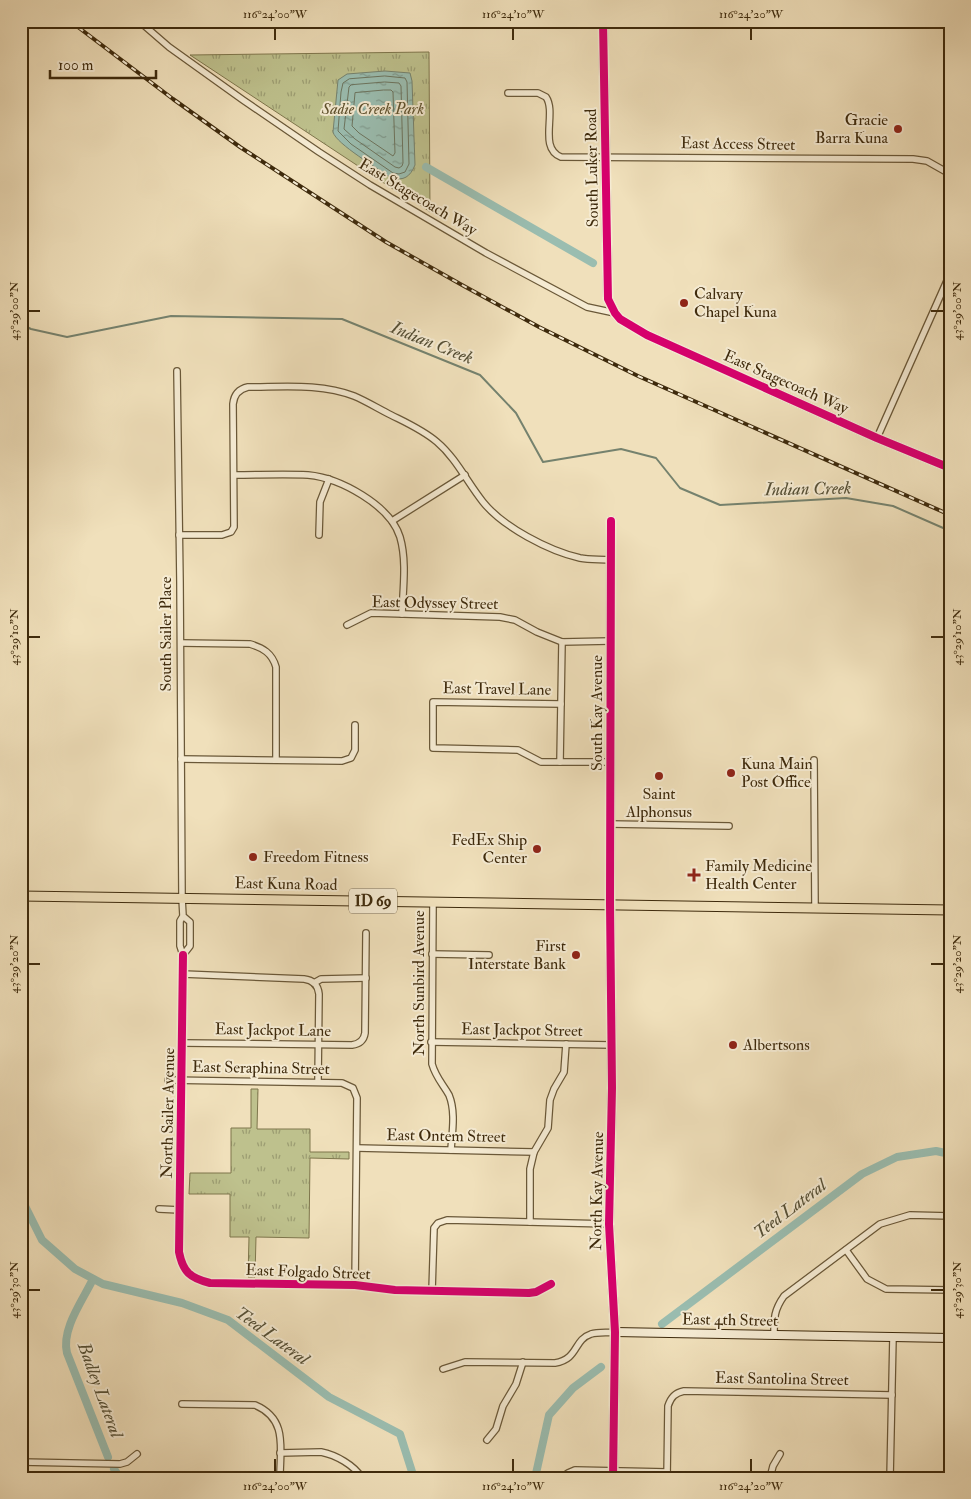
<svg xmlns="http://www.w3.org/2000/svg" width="971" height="1499" font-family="'IM FELL Double Pica',serif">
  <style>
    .park { fill: url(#park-tufts); stroke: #7e764c }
    .water { fill: url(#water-ripples); stroke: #75826e }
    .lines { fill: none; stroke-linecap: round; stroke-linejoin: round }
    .shore { stroke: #6c745e; stroke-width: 1 }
    .stream { stroke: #75826e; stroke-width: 2 }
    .canal { stroke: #9abdb0; stroke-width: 8 }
    .street-casing { stroke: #6a5838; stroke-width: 8 }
    .secondary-casing { stroke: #3e2a0c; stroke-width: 10 }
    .primary-casing { stroke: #3e2a0c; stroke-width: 11 }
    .street { stroke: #f5ebd3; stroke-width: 5.5 }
    .secondary { stroke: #f5ebd3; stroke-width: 8 }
    .primary { stroke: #f0e0bb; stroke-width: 9 }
    .rail-casing { stroke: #3e2a0c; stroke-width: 4 }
    .rail { stroke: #f5ebd3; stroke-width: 2; stroke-dasharray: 5.5; stroke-linecap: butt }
    .cycleway-casing { stroke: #f5ebd3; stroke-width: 11 }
    .cycleway { stroke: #d6006c; stroke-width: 8 }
    .ticks { fill: none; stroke: #3e2a0c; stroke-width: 2 }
    .poi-dot { fill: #8f2418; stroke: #f5ebd3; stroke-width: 2 }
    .labels { text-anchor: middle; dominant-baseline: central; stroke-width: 4; stroke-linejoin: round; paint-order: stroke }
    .shield { fill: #f5ebd3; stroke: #756448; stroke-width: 1 }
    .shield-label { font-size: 15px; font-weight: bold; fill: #3e2a0c }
    .park-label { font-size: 16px; font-style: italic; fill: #5e502c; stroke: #f5ebd3 }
    .poi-label { font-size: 16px; fill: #3e2a0c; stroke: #f5ebd3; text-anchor: start }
    .street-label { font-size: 16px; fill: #3e2a0c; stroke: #f5ebd3 }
    .water-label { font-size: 18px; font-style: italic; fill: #554f35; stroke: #f5ebd3 }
    .neatline { fill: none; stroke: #3e2a0c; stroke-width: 2 }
    .ticks-label { font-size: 12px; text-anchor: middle; fill: #3e2a0c }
  </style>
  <defs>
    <pattern id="park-tufts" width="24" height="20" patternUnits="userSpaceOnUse" patternTransform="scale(1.25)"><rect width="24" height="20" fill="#bec18d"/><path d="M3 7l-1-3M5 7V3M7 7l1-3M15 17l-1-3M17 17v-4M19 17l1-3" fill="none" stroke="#9c9d72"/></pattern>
    <pattern id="water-ripples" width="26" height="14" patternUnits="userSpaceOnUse" patternTransform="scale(1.25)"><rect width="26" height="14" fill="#9abdb0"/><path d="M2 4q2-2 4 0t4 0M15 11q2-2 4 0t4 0" fill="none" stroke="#7f9a8e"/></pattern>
  </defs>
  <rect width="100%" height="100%" fill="#f0e0bb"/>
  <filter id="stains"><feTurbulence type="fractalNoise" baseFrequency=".004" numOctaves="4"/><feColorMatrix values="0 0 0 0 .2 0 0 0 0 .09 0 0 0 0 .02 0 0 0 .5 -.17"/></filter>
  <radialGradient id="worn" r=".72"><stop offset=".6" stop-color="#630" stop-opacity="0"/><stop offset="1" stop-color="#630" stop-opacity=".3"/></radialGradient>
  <g class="park">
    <polygon points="429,52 430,212 403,192 399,193 190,55"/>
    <polygon points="251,1089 258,1089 257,1129 310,1129 310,1152 349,1152 349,1159 310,1158 309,1238 256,1237 255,1277 248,1277 249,1237 230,1237 230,1194 189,1194 190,1173 231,1173 231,1128 251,1128"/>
  </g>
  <path class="water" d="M385,71L410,73L412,81L415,165C410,177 404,181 391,178C379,169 336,144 333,132L338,80L347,74Z"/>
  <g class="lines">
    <g class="shore">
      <polygon points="385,76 405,78 407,82 409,164 405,172 399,174 393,173 351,144 338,131 341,92 343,83 349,79"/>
      <polygon points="385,82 399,83 401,86 403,163 402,166 399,168 395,167 355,139 344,129 349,87 351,85"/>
      <polygon points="384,90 391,90 393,92 395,153 393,156 359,133 352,126 355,93"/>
    </g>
    <polyline class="stream" points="21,324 31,329 67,337 171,316 342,319 480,375 516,413 543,462 621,449 656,458 680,488 720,505 846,498 893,506 950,531"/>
    <g class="canal">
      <polyline points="426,167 593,263"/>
      <polyline points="21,1198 42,1240 75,1269 103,1284 182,1303 228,1320 329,1397 400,1434 414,1478"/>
      <path d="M93,1279C83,1300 61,1329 67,1353L108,1457"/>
      <polyline points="662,1324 862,1174 897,1157 936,1151 950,1154"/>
      <polyline points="114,1469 120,1478"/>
      <polyline points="535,1478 549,1415 573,1388 601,1367"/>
    </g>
    <defs>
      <g id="street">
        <polyline points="139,21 169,47 243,100 319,152 370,185 486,253 587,307 615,313"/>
        <path d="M508,93H538L546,97C557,113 538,148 561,157L913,159L927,161L950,174"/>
        <polyline points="177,371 180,582 182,898 183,916 180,921 180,946 183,955 190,946 190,922 183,916"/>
        <polyline points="877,438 950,274"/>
        <path d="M235,475C259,475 284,474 308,475C340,478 390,505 400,537C407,561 403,589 402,614"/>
        <polyline points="392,521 465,475"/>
        <path d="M179,535H222L231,532L234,527L233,404C234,394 239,389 248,387C283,387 321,383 354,396C366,401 379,409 391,415C407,423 423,430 437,442C456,458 467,482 483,502C503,527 549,551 580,558C590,560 601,559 610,560"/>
        <polyline points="319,535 320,502 329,479"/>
        <polyline points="347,625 371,613 500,617 515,620 537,632 562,642 610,641"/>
        <path d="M181,643L250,644C263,648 272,653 276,667V760"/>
        <polyline points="561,704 433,702 433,748 518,750 541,762 610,762"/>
        <polyline points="181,759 342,761 351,758 355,750 355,725"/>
        <polyline points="814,760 815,908"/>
        <polyline points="560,762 562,642"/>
        <polyline points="610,824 729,826"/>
        <path d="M433,902L432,1064C436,1078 443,1084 449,1095C456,1112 452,1133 451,1150"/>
        <polyline points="432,954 489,955"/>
        <path d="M183,955L179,1252C183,1272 190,1278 210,1283L355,1285L395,1290L529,1293L536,1292L551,1284"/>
        <path d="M183,974L304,979C313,980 318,985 319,994L318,1082"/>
        <polyline points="314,983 321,979 366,978"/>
        <polyline points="431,1042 612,1045"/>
        <path d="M183,1043L352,1045C360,1044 364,1040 365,1033L366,933"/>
        <polyline points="168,1080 342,1083 353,1088 357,1098 355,1285"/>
        <polyline points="357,1148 534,1152"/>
        <polyline points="159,1209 180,1210"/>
        <polyline points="530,1222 530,1169 534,1152 548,1128 550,1100 554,1089 564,1072 566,1044"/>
        <polyline points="846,1250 867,1279 886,1289 950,1290"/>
        <polyline points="432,1291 434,1228 438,1223 447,1220 609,1224"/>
        <path d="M774,1335C774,1318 774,1310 784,1296L880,1224L910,1215L950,1216"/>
        <path d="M443,1369L465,1362L555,1363C579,1359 573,1340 591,1334C598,1332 608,1333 615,1332"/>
        <path d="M182,1404L255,1405C288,1419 280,1448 280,1478"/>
        <polyline points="487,1440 496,1429 503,1406 516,1384 523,1362"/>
        <path d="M280,1453L321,1452C336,1455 354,1465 362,1478"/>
        <polyline points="21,1462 120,1464 127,1462 137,1454"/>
        <polyline points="561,1478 568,1473 575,1470 667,1472"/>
        <path d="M667,1478L668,1406C671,1397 675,1393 684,1391L892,1395"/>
        <polyline points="770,1478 773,1466 780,1454"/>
        <polyline points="890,1478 893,1337"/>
      </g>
      <g id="secondary">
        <polyline points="603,21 608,299 615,313 620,319 647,335 877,438 950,468"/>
        <polyline points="611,521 610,904 612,1088 609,1224 615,1332 613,1478"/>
        <polyline points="615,1332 950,1338"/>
      </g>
      <polyline id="primary" points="21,896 950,910"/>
    </defs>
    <use href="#street" class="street-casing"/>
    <use href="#secondary" class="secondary-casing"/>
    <use href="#primary" class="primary-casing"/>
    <use href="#street" class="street"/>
    <use href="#secondary" class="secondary"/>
    <use href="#primary" class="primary"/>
    <defs>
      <polyline id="rail" points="70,21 173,99 240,147 386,242 462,285 539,327 638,376 950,515"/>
    </defs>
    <use href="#rail" class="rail-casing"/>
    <use href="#rail" class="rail"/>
    <defs>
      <g id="cycleway">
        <polyline points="603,21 608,299 615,313 620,319 647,335 877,438 950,468"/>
        <polyline points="611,521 610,904 612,1088 609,1224 615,1332 613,1478"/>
        <path d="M183,955L179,1252C183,1272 190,1278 210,1283L355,1285L395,1290L529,1293L536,1292L551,1284"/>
      </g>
    </defs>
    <use href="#cycleway" class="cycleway-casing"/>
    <use href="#cycleway" class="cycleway"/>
  </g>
  <path class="ticks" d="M275,28V40M513,28V40M751,28V40M28,311H40M931,311H944M28,637H40M931,637H944M28,964H40M931,964H944M28,1290H40M931,1290H944M275,1459V1472M513,1459V1472M751,1459V1472"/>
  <g class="poi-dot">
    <circle cx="898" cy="129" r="5"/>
    <circle cx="684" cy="303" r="5"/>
    <circle cx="731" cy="773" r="5"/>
    <circle cx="659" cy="776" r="5"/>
    <circle cx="537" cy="849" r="5"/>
    <circle cx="253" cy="857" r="5"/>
    <path d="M691.5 867.5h5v5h5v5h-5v5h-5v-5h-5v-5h5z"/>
    <circle cx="576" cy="955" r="5"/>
    <circle cx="733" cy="1045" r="5"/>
  </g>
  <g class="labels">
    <rect class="shield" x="349" y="888.5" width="48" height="25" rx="4"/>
    <g class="shield-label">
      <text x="373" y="901">ID 69</text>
    </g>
    <g class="park-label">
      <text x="373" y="109">Sadie Creek Park</text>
    </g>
    <g class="poi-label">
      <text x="888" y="120" text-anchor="end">Gracie<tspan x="888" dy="18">Barra Kuna</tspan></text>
      <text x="694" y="294">Calvary<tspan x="694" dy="18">Chapel Kuna</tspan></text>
      <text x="741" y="764">Kuna Main<tspan x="741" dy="18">Post Office</tspan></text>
      <text x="659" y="794" text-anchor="middle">Saint<tspan x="659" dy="18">Alphonsus</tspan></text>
      <text x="527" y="840" text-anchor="end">FedEx Ship<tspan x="527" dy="18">Center</tspan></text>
      <text x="263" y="857">Freedom Fitness</text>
      <text x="705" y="866">Family Medicine<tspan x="705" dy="18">Health Center</tspan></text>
      <text x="566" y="946" text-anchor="end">First<tspan x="566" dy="18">Interstate Bank</tspan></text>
      <text x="743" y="1045">Albertsons</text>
    </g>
    <g class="street-label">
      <text transform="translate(738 144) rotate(1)">East Access Street</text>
      <text transform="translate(592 168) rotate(-91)">South Luker Road</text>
      <text transform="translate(418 197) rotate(31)">East Stagecoach Way</text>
      <text transform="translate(786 382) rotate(24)">East Stagecoach Way</text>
      <text transform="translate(435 603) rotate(1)">East Odyssey Street</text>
      <text transform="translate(166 634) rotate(-90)">South Sailer Place</text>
      <text transform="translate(497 689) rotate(1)">East Travel Lane</text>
      <text transform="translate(597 713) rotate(-90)">South Kay Avenue</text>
      <text transform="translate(286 884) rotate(1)">East Kuna Road</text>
      <text transform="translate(419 983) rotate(-90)">North Sunbird Avenue</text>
      <text transform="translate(273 1030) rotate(1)">East Jackpot Lane</text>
      <text transform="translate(522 1030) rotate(1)">East Jackpot Street</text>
      <text transform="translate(261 1068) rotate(1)">East Seraphina Street</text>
      <text transform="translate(168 1113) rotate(-89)">North Sailer Avenue</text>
      <text transform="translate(446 1136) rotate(1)">East Ontem Street</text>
      <text transform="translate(597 1191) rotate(-89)">North Kay Avenue</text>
      <text transform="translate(308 1272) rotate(2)">East Folgado Street</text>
      <text transform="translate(730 1320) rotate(1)">East 4th Street</text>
      <text transform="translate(782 1379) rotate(1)">East Santolina Street</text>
    </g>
    <g class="water-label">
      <text transform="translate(432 343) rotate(22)">Indian Creek</text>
      <text transform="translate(808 489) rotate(-1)">Indian Creek</text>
      <text transform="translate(790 1209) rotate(-37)">Teed Lateral</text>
      <text transform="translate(272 1336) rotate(36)">Teed Lateral</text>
      <text transform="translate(100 1390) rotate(70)">Badley Lateral</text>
    </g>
  </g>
  <rect width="971" height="1499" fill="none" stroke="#f0e0bb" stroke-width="55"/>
  <path d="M50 70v8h106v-8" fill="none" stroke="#3e2a0c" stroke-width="2.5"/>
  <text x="58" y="70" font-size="15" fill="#3e2a0c" stroke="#f5ebd3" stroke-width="4" paint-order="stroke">100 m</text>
  <rect x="28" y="28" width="916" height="1444" class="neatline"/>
  <g class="ticks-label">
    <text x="275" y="18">116°24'00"W</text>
    <text x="513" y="18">116°24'10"W</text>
    <text x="751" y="18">116°24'20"W</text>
    <text transform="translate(957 311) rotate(-90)" y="4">43°29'00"N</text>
    <text transform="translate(14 311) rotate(-90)" y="4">43°29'00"N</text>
    <text transform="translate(957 637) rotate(-90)" y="4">43°29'10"N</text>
    <text transform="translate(14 637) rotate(-90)" y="4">43°29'10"N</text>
    <text transform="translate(957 964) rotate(-90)" y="4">43°29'20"N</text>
    <text transform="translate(14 964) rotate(-90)" y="4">43°29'20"N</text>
    <text transform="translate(957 1290) rotate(-90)" y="4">43°29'30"N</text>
    <text transform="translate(14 1290) rotate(-90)" y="4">43°29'30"N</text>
    <text x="275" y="1490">116°24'00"W</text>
    <text x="513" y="1490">116°24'10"W</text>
    <text x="751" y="1490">116°24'20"W</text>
  </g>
  <rect width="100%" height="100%" filter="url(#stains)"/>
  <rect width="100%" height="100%" fill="url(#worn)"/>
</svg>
